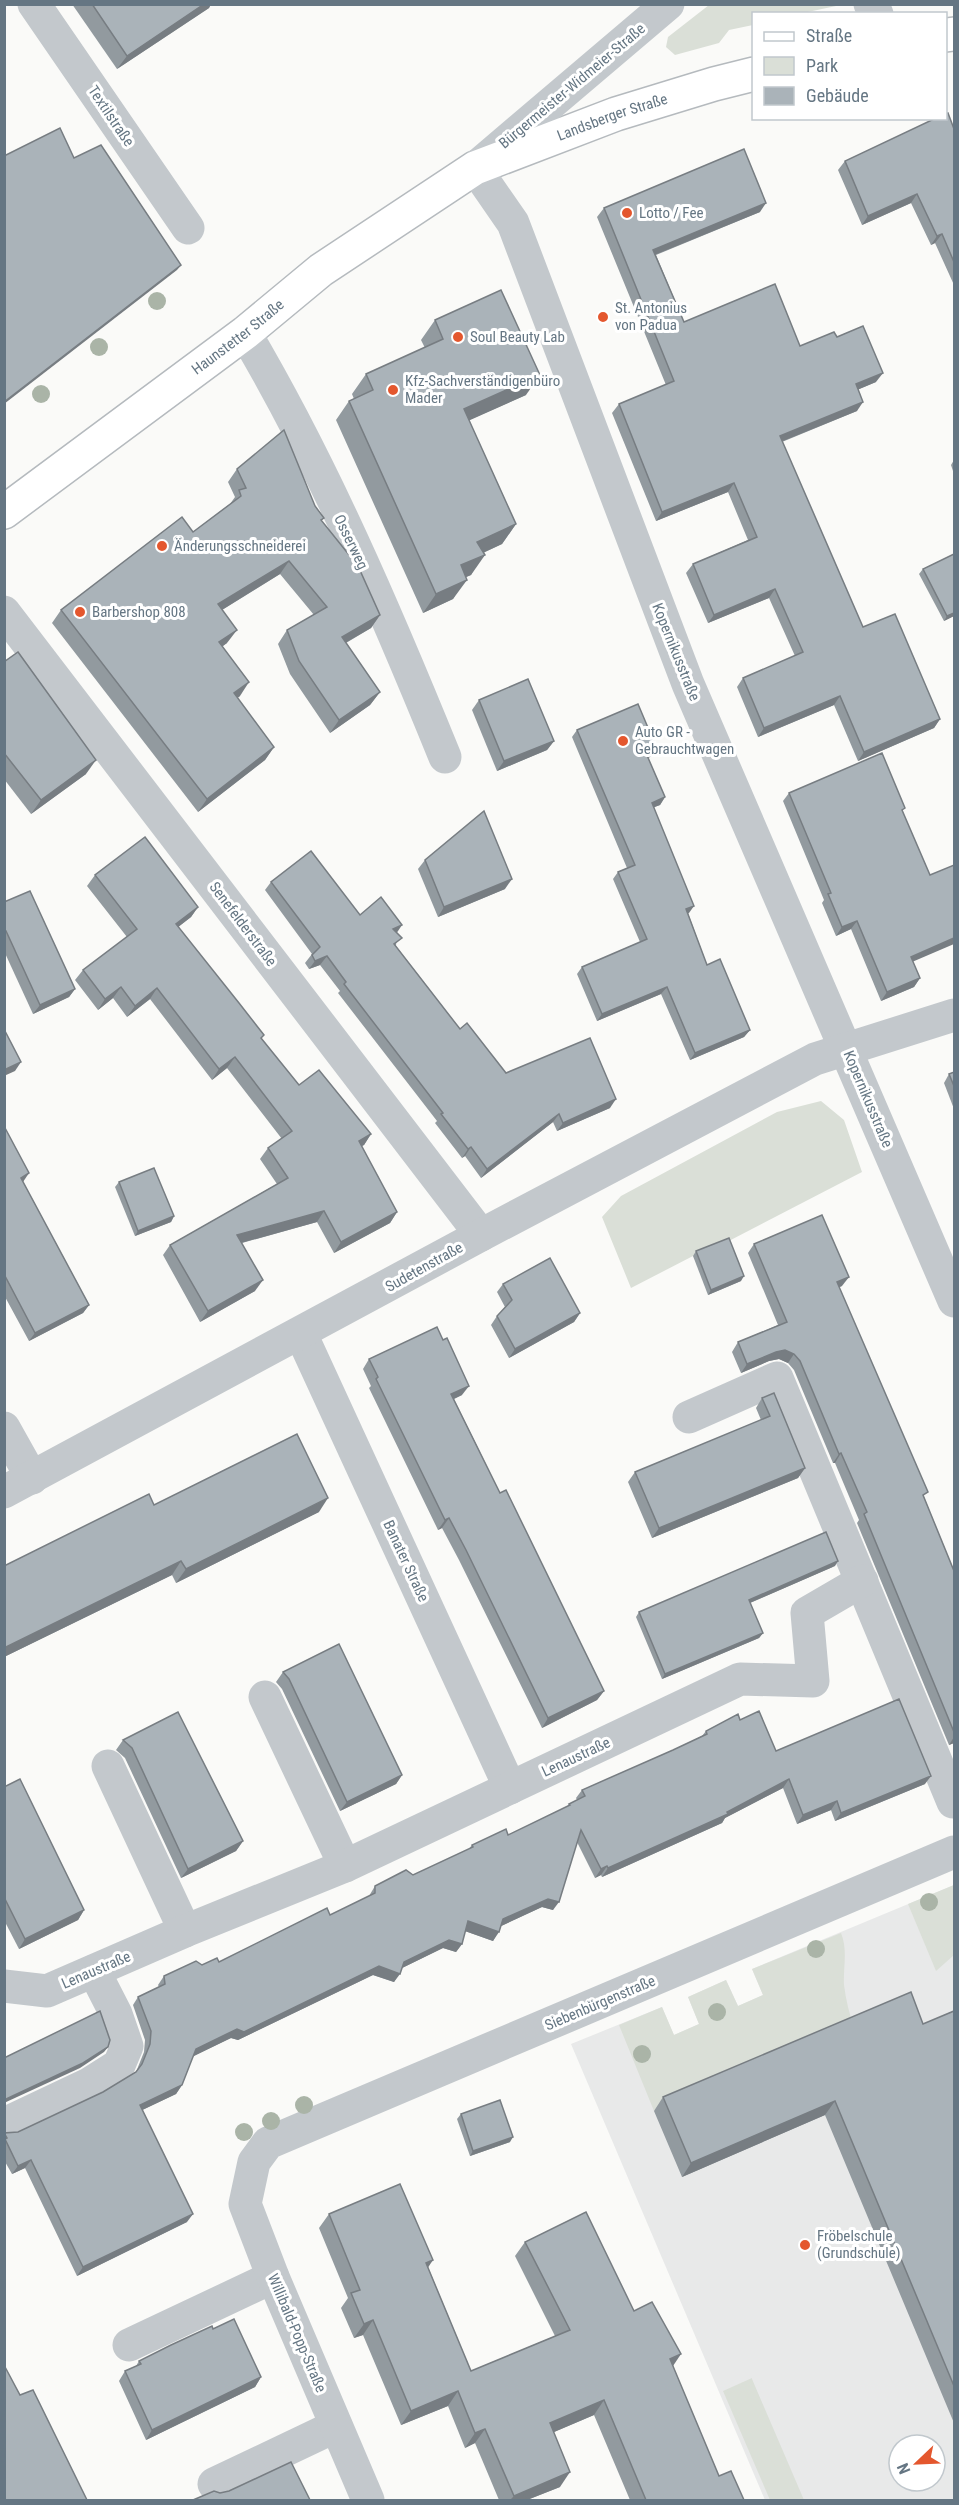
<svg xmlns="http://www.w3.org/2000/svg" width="959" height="2505" font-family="'Roboto Condensed',sans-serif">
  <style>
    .built { fill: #e8e9e9; fill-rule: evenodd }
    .green { fill: #dadfd7 }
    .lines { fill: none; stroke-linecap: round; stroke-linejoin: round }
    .major-casing { stroke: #b5babe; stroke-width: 36 }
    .minor { stroke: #c3c8cc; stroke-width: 33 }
    .major { stroke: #fff; stroke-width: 33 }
    .tree { fill: #aab4a7 }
    .wall { fill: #929a9f }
    .shaded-wall { fill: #777d82 }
    .building { fill: #aab3b9; stroke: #777d82; stroke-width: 1.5 }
    .poi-dot { fill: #e4572e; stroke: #fff; stroke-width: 2 }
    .labels { text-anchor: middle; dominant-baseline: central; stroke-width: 6; stroke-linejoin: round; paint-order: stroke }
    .street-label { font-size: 15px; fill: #657683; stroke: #fff }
    .poi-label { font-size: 15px; fill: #657683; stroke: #fff; text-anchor: start }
  </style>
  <rect width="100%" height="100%" fill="#fafaf8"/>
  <path class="built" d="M954,1885V2500H765L571,2044L662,2007L674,2035L699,2024L688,1997L726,1980L738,2006L763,1995L752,1969ZM899,2445H935V2481H899Z"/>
  <g class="green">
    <polygon points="836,5 836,6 803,13 754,14 753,25 729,30 719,43 675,55 666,47 668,37 709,5"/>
    <polygon points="821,1101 844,1120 862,1172 725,1243 693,1256 631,1288 602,1217 621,1196 777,1112"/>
    <polygon points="954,1885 954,1955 936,1971 908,1904"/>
    <path d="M841,1933C848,1950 843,1968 844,1985C846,2000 849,2013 854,2027L654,2111L619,2025L662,2007L674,2035L699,2024L688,1997L726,1980L738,2006L763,1995L752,1969Z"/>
    <polygon points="752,2378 752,2379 804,2500 770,2500 723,2391"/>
  </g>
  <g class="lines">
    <defs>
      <g id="major">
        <polyline points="946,35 954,34"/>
        <path id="s1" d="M4,512L245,333L321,270L475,168L616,114L714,84L754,74"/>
      </g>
    </defs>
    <use href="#major" class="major-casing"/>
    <g class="minor">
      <polyline points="34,4 188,228"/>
      <polyline points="668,4 475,168 513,223 688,684 954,1301"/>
      <polyline points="870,4 877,14"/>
      <path d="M245,333C324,467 386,612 445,757"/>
      <polyline points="4,612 481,1235"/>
      <polyline points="301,1334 510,1788"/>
      <polyline points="689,1417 777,1378 953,1802"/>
      <polyline points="4,1428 32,1478"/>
      <polyline points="4,1492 481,1235 815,1059 954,1015"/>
      <polyline points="265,1697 345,1866"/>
      <polyline points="108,1766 185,1931"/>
      <polyline points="4,1986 47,1991 185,1931 345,1866 740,1679 813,1681 807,1613 862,1581"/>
      <polyline points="4,2124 89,2084 119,2065 127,2046 116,2014 94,1971"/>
      <polyline points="129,2345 273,2277"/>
      <polyline points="214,2484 336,2426"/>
      <polyline points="368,2500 273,2277 245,2204 254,2162 268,2143 954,1852"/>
    </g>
    <use href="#major" class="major"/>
  </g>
  <g class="tree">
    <circle cx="157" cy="301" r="9"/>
    <circle cx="99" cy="347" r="9"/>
    <circle cx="41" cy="394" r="9"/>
    <circle cx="929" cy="1902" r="9"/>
    <circle cx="816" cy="1949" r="9"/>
    <circle cx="717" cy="2012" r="9"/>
    <circle cx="642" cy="2054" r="9"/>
    <circle cx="304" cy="2105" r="9"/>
    <circle cx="271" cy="2121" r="9"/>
    <circle cx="244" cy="2132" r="9"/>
  </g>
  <g class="wall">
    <polygon points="72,4 211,4 209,8 117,69"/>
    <polygon points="954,129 954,285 935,243 931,245 911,203 862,225 838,170 845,161"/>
    <polygon points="604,208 760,212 656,255 684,322 800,346 837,337 876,382 859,389 857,411 782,442 863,627 940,719 934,728 858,761 834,705 758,737 737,687 743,678 795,656 769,598 708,623 686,573 693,564 748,540 728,492 656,521 612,413 619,404 666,385 597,217"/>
    <polygon points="435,320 526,395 469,420 516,524 502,544 483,553 471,575 466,577 453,599 423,613 336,420 349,401 354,399 352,394 366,374 425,348 421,340"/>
    <polygon points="954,460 954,474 951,465"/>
    <polygon points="237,469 315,506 324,518 321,521 380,615 371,628 346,643 380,692 370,705 330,733 290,674 278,644 287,630 314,615 280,574 222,610 227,643 222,646 240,696 237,698 274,747 265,760 198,812 52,623 61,610 193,532 230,504 235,497 228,482"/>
    <polygon points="954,554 954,616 944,621 919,574 923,569"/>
    <polygon points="4,662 86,774 31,814 4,779"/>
    <polygon points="479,700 554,741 547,750 497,771 472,710"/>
    <polygon points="577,730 652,756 648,758 665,797 660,805 654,807 689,913 688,913 707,965 750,1030 744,1037 690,1060 661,994 597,1021 577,974 582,967 640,942 613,879 618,872 627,868 572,737"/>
    <polygon points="789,793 903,811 913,962 920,978 914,987 881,1001 851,929 836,936 822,903 824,900 783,801"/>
    <polygon points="425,860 505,889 438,917 418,869"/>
    <polygon points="95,875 198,907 191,917 178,927 261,1039 299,1085 371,1134 364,1145 361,1146 397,1212 390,1223 334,1253 317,1222 242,1243 255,1291 200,1322 163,1255 170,1245 277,1184 260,1159 268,1148 282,1139 227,1068 212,1080 150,999 127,1017 113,998 98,1010 75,980 83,970 127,937 87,886"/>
    <polygon points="271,882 360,915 397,932 396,946 460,1029 506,1073 610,1108 557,1131 553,1122 481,1178 465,1156 462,1158 435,1123 437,1121 338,993 340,991 320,965 309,969 305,963 312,954 265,890"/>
    <polygon points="4,902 75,989 69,997 33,1014 4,951"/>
    <polygon points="954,1072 954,1109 944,1083 949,1074"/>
    <polygon points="4,1126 23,1182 89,1305 83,1313 29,1341 4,1295"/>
    <polygon points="119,1182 174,1216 171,1222 135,1236 115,1187"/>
    <polygon points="754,1244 842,1286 839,1287 954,1571 954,1743 949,1745 857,1523 859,1520 835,1463 833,1463 794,1370 788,1363 779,1359 769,1361 741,1373 732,1352 738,1342 778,1325 748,1253"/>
    <polygon points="696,1251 741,1281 708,1295 693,1256"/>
    <polygon points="503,1284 580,1313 574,1322 509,1358 491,1325 497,1316 505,1307 497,1292"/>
    <polygon points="369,1359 462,1395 454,1399 500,1493 604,1691 597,1700 542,1728 459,1560 442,1528 438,1530 369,1388 371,1386 363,1369"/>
    <polygon points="762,1398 805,1468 798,1478 652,1538 628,1482 635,1472 761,1420 756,1408"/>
    <polygon points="154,1505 319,1512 176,1583 172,1575 4,1657 4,1566"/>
    <polygon points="835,1566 750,1603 763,1633 759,1638 662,1679 636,1617 639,1612"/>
    <polygon points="283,1672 402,1775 396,1784 340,1811 282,1689 276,1682"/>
    <polygon points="740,1720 776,1751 925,1784 835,1821 831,1810 797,1824 783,1788 725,1818 722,1823 602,1877 601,1875 595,1878 577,1842 553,1910 542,1907 501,1926 493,1941 465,1931 462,1944 456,1952 443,1948 402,1968 394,1982 373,1975 238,2040 231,2038 193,2056 182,2085 176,2094 142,2110 187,2222 77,2276 25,2168 12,2174 4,2160 4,2133 18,2132 103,2092 136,2072 144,2052 145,2040 133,2005 138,1997 159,1987 158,1985 164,1976 202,1965 219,1962 330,1915 369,1896 375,1886 413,1875 468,1850 472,1845 508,1835 567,1807 569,1804 577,1800 576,1798 582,1790 673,1750 702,1736 706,1731"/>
    <polygon points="123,1740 243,1841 236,1851 181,1878 125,1758 116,1750"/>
    <polygon points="4,1787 84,1910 78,1920 19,1949 4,1920"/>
    <polygon points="954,2011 954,2423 825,2115 682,2177 654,2111 663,2097 923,2024"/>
    <polygon points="461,2114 510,2142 470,2156 457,2119"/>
    <polygon points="329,2214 428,2267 471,2371 555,2336 515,2256 525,2242 634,2311 673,2366 719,2476 744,2500 630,2500 594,2415 554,2432 560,2487 527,2500 499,2500 475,2443 465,2448 448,2406 401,2425 363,2335 354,2338 341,2308 348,2298 319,2228"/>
    <polygon points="139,2361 261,2377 255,2387 146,2440 119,2381 125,2371 136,2366"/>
  </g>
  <g class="shaded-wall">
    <polygon points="204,4 211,4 209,8 117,69 127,56"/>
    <polygon points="917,194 911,203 862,225 868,216"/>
    <polygon points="766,203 760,212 647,258 653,250"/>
    <polygon points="942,234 935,243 931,245 937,236"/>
    <polygon points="181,265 177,270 4,404 4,402"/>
    <polygon points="883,373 876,382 850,393 856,384"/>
    <polygon points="540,375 526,395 450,429 464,409"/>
    <polygon points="863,402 857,411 773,445 780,436"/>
    <polygon points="734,483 728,492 656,521 662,512"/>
    <polygon points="516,524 502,544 463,562 477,542"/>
    <polygon points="485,555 471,575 447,585 461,565"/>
    <polygon points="289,561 280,574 209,618 218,604"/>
    <polygon points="467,580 453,599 423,613 436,594"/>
    <polygon points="775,589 769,598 708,623 714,615"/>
    <polygon points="954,613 954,616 944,621 947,616"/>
    <polygon points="380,615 371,628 333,650 342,637"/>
    <polygon points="237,630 227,643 210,656 219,642"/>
    <polygon points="249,682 240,696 225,707 234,693"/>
    <polygon points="380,692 370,705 330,733 339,720"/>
    <polygon points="840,696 834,705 758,737 764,728"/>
    <polygon points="940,719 934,728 858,761 864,752"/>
    <polygon points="554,741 547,750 497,771 504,761"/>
    <polygon points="274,747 265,760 198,812 207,799"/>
    <polygon points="657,749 652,756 641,761 646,753"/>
    <polygon points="96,760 86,774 31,814 41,800"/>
    <polygon points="665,797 660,805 647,810 652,803"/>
    <polygon points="512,879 505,889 438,917 444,907"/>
    <polygon points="694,906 689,913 681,916 686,909"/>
    <polygon points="198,907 191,917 168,935 176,924"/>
    <polygon points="857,921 851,929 836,936 842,927"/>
    <polygon points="402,925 396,934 393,929"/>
    <polygon points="954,938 954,944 905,965 911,957"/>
    <polygon points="327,956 320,965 309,969 315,961"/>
    <polygon points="920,978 914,987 881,1001 887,992"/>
    <polygon points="121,987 113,998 98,1010 105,999"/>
    <polygon points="667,987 661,994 597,1021 602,1014"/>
    <polygon points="157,988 150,999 127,1017 135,1006"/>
    <polygon points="75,989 69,997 33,1014 40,1005"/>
    <polygon points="750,1030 744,1037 690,1060 695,1053"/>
    <polygon points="235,1057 227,1068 212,1080 219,1069"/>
    <polygon points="21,1062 15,1071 4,1076 4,1070"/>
    <polygon points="616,1099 610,1108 557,1131 563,1123"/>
    <polygon points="559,1114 553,1122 481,1178 487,1169"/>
    <polygon points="371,1134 364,1145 351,1152 359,1141"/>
    <polygon points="471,1147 465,1156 462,1158 468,1149"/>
    <polygon points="29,1173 23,1182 21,1178"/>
    <polygon points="324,1211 317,1222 230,1246 237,1235"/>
    <polygon points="397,1212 390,1223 334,1253 341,1242"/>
    <polygon points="174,1216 171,1222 135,1236 138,1231"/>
    <polygon points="744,1276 741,1281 708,1295 711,1290"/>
    <polygon points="849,1277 842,1286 830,1291 837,1282"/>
    <polygon points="263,1280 255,1291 200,1322 208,1311"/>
    <polygon points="89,1305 83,1313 29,1341 35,1333"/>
    <polygon points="580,1313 574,1322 509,1358 515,1349"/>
    <polygon points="785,1350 794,1354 788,1363 779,1359 769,1361 741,1373 747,1364 776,1352"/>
    <polygon points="469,1386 462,1395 445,1403 451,1394"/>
    <polygon points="841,1453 835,1463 833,1463 839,1454"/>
    <polygon points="805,1468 798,1478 652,1538 659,1528"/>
    <polygon points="328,1498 319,1512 176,1583 186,1569"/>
    <polygon points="449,1518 442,1528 438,1530 445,1520"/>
    <polygon points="181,1561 172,1575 4,1657 4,1648"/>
    <polygon points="838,1561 835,1566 745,1605 749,1600"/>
    <polygon points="763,1633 759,1638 662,1679 665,1674"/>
    <polygon points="604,1691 597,1700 542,1728 548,1718"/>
    <polygon points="954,1737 954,1743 949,1745"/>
    <polygon points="402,1775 396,1784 340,1811 347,1802"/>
    <polygon points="931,1776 925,1784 835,1821 841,1813"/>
    <polygon points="789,1779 783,1788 725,1818 722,1823 602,1877 608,1868 727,1812"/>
    <polygon points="837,1801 831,1810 797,1824 803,1815"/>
    <polygon points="243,1841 236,1851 181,1878 188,1869"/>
    <polygon points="607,1866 601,1875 595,1878 601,1869"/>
    <polygon points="548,1899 559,1902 553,1910 542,1907 497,1928 503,1919"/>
    <polygon points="84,1910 78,1920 19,1949 25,1939"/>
    <polygon points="468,1921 499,1932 493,1941 462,1930"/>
    <polygon points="449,1940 462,1944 456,1952 443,1948 398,1970 404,1962"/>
    <polygon points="379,1966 400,1974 394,1982 373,1975 238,2040 231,2038 190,2058 196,2049 237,2029"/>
    <polygon points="108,2047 104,2052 80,2068 4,2103 4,2100"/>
    <polygon points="182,2085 176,2094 134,2114 140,2105"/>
    <polygon points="835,2101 825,2115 682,2177 691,2163"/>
    <polygon points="513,2137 510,2142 470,2156 473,2151"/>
    <polygon points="31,2160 25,2168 12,2174 18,2166"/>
    <polygon points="193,2214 187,2222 77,2276 83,2267"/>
    <polygon points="433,2260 423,2275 426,2263"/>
    <polygon points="373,2320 363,2335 354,2338 364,2324"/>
    <polygon points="681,2354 671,2369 670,2359"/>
    <polygon points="261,2377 255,2387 146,2440 152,2430"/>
    <polygon points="458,2391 448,2406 401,2425 411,2411"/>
    <polygon points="604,2400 594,2415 540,2438 550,2423"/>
    <polygon points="485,2429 475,2443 465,2448 475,2433"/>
    <polygon points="570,2472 560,2487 527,2500 510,2500 514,2496"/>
  </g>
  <g class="building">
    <polygon points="92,4 204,4 127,56"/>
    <polygon points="948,113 954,129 954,262 942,234 937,236 917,194 868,216 845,161 936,118 945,118 945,114"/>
    <polygon points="60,128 74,158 101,145 181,265 4,402 4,156"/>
    <polygon points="744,149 766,203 653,250 684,322 775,284 800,346 834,332 837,337 863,326 883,373 856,384 863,402 780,436 863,627 895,614 940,719 864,752 840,696 764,728 743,678 803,652 775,589 714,615 693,564 757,537 734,483 662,512 619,404 674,381 604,208"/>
    <polygon points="501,290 540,375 464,409 516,524 477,542 485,555 461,565 467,580 436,594 349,401 373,390 366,374 443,339 435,320"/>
    <polygon points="284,430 315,506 324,518 321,520 358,566 380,615 342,637 380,692 339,720 299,661 287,630 327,607 289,561 218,604 237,630 219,642 249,682 234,693 274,747 207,799 61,610 182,517 193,532 241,496 239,490 246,488 237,469"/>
    <polygon points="954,554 954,613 947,616 923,569"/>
    <polygon points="18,652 96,760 41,800 4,753 4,662"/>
    <polygon points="528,679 554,741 504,761 479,700"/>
    <polygon points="638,704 657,749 646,753 665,797 652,803 694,906 686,909 707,965 720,959 750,1030 695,1053 667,987 602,1014 582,967 647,939 618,872 635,865 577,730"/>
    <polygon points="882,753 905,808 902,810 930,875 954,865 954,938 911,957 920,978 887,992 857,921 842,927 828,894 831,893 789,793"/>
    <polygon points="484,811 512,879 444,907 425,860"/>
    <polygon points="145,837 198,907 176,924 239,1003 264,1035 261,1038 299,1085 319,1070 371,1134 359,1141 397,1212 341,1242 324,1211 237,1235 263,1280 208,1311 170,1245 288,1178 268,1148 292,1131 235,1057 219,1069 157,988 135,1006 121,987 105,999 83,970 137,929 95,875"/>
    <polygon points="311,851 360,915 381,897 402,925 393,929 402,938 394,944 460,1029 467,1023 506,1073 590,1038 616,1099 563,1123 559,1114 487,1169 471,1147 468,1149 441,1114 443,1113 344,984 346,982 327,956 315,961 312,955 320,947 271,882"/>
    <polygon points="30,891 75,989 40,1005 6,931 4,932 4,902"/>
    <polygon points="5,1031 21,1062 4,1070 4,1032"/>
    <polygon points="954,1072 954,1086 949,1074"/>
    <polygon points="4,1126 29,1173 21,1178 89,1305 35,1333 4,1274"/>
    <polygon points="154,1168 174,1216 138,1231 119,1182"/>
    <polygon points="822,1215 849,1277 837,1282 928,1492 923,1495 954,1571 954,1732 864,1514 867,1512 841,1453 839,1454 800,1361 794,1354 785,1350 776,1352 747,1364 738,1342 787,1322 754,1244"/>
    <polygon points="729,1238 744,1276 711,1290 696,1251"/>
    <polygon points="550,1258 580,1313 515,1349 497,1316 512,1300 503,1284"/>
    <polygon points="437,1327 443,1340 447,1338 469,1386 451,1394 500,1493 506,1490 604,1691 548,1718 466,1550 449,1518 445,1520 376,1379 378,1377 369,1359"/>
    <polygon points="774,1393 805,1468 659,1528 635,1472 770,1416 762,1398"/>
    <polygon points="297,1434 328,1498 186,1569 181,1561 4,1648 4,1566 149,1494 154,1505"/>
    <polygon points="826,1532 838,1561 749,1600 763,1633 665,1674 639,1612"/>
    <polygon points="339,1644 402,1775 347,1802 289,1679 283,1672"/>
    <polygon points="899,1699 931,1776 841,1813 837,1801 803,1815 789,1779 727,1812 728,1814 608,1868 607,1866 601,1869 581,1830 559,1902 548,1899 503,1919 499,1932 468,1921 462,1944 449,1940 404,1962 400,1974 379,1966 244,2032 237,2029 196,2049 182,2085 140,2105 193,2214 83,2267 31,2160 18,2166 5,2139 7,2138 4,2133 18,2132 103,2092 136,2072 142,2064 150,2044 151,2031 138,1997 165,1984 164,1976 196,1961 202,1965 217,1958 219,1962 327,1908 330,1915 375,1893 375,1886 406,1870 413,1875 473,1847 472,1845 506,1829 508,1835 570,1805 569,1804 585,1796 582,1790 673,1750 707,1734 706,1731 738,1714 740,1720 759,1711 776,1751"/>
    <polygon points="178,1712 243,1841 188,1869 132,1748 123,1740"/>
    <polygon points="20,1779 84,1910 25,1939 4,1897 4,1787"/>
    <polygon points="911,1992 923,2024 954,2011 954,2386 835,2101 691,2163 663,2097"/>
    <polygon points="100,2011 110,2040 108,2047 83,2063 4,2100 4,2058"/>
    <polygon points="500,2100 513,2137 473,2151 461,2114"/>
    <polygon points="400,2184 433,2260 426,2263 471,2371 570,2330 525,2242 586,2212 634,2311 652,2302 681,2354 670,2359 719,2476 731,2471 744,2500 646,2500 604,2400 550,2423 570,2472 514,2496 485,2429 475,2433 458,2391 411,2411 373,2320 364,2324 351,2293 360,2290 329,2214"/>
    <polygon points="234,2319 261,2377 152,2430 125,2371 141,2364 139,2361 171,2345 212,2326 213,2329"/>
    <polygon points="4,2365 20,2395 33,2390 87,2500 4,2500"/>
    <polygon points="291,2462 310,2500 193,2500 214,2491 220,2493 229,2491"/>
  </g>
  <g class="poi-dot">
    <circle cx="627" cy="213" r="6"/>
    <circle cx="603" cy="317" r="6"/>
    <circle cx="458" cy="337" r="6"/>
    <circle cx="393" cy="390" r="6"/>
    <circle cx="162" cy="546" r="6"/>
    <circle cx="80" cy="612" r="6"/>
    <circle cx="623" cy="741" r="6"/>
    <circle cx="805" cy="2245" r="6"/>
  </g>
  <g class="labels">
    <g class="street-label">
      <text transform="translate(572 86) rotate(-40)">Bürgermeister-Widmeier-Straße</text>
      <text transform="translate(111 116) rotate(56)">Textilstraße</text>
      <text stroke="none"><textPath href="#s1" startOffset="730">Landsberger Straße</textPath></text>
      <text stroke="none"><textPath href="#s1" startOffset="292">Haunstetter Straße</textPath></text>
      <text transform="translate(351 542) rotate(64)">Osserweg</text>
      <text transform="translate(676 652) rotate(68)">Kopernikusstraße</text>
      <text transform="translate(243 924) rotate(53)">Senefelderstraße</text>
      <text transform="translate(868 1099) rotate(67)">Kopernikusstraße</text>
      <text transform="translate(424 1267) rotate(-29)">Sudetenstraße</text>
      <text transform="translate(406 1561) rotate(65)">Banater Straße</text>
      <text transform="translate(576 1757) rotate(-25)">Lenaustraße</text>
      <text transform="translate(96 1970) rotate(-23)">Lenaustraße</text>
      <text transform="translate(600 2003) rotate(-23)">Siebenbürgenstraße</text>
      <text transform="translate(297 2333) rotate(67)">Willibald-Popp-Straße</text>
    </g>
    <g class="poi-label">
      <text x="639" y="213">Lotto / Fee</text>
      <text x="615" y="308">St. Antonius<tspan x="615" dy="17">von Padua</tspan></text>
      <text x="470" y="337">Soul Beauty Lab</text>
      <text x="405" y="381">Kfz-Sachverständigenbüro<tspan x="405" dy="17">Mader</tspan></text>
      <text x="174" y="546">Änderungsschneiderei</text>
      <text x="92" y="612">Barbershop 808</text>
      <text x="635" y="732">Auto GR -<tspan x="635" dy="17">Gebrauchtwagen</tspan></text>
      <text x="817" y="2236">Fröbelschule<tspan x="817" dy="17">(Grundschule)</tspan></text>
    </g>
  </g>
  <rect width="959" height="2505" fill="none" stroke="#657683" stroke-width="12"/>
  <rect x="752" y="12" width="195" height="108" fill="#ffffff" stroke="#c1c8cd" stroke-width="1.5"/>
  <rect x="764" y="32" width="30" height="9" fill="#ffffff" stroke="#c1c8cd" stroke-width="1.5"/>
  <text x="806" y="42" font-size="18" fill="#657683">Straße</text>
  <rect x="764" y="57" width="30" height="18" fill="#dadfd7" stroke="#c1c8cd" stroke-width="1.5"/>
  <text x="806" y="72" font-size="18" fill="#657683">Park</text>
  <rect x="764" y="87" width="30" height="18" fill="#aab3b9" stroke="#c1c8cd" stroke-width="1.5"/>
  <text x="806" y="102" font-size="18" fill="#657683">Gebäude</text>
  <g transform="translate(917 2463) rotate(247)"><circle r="28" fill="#ffffff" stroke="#c1c8cd" stroke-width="1.5"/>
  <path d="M0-4.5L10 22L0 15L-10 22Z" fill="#e4572e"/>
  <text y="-9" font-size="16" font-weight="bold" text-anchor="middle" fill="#657683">N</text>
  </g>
</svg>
